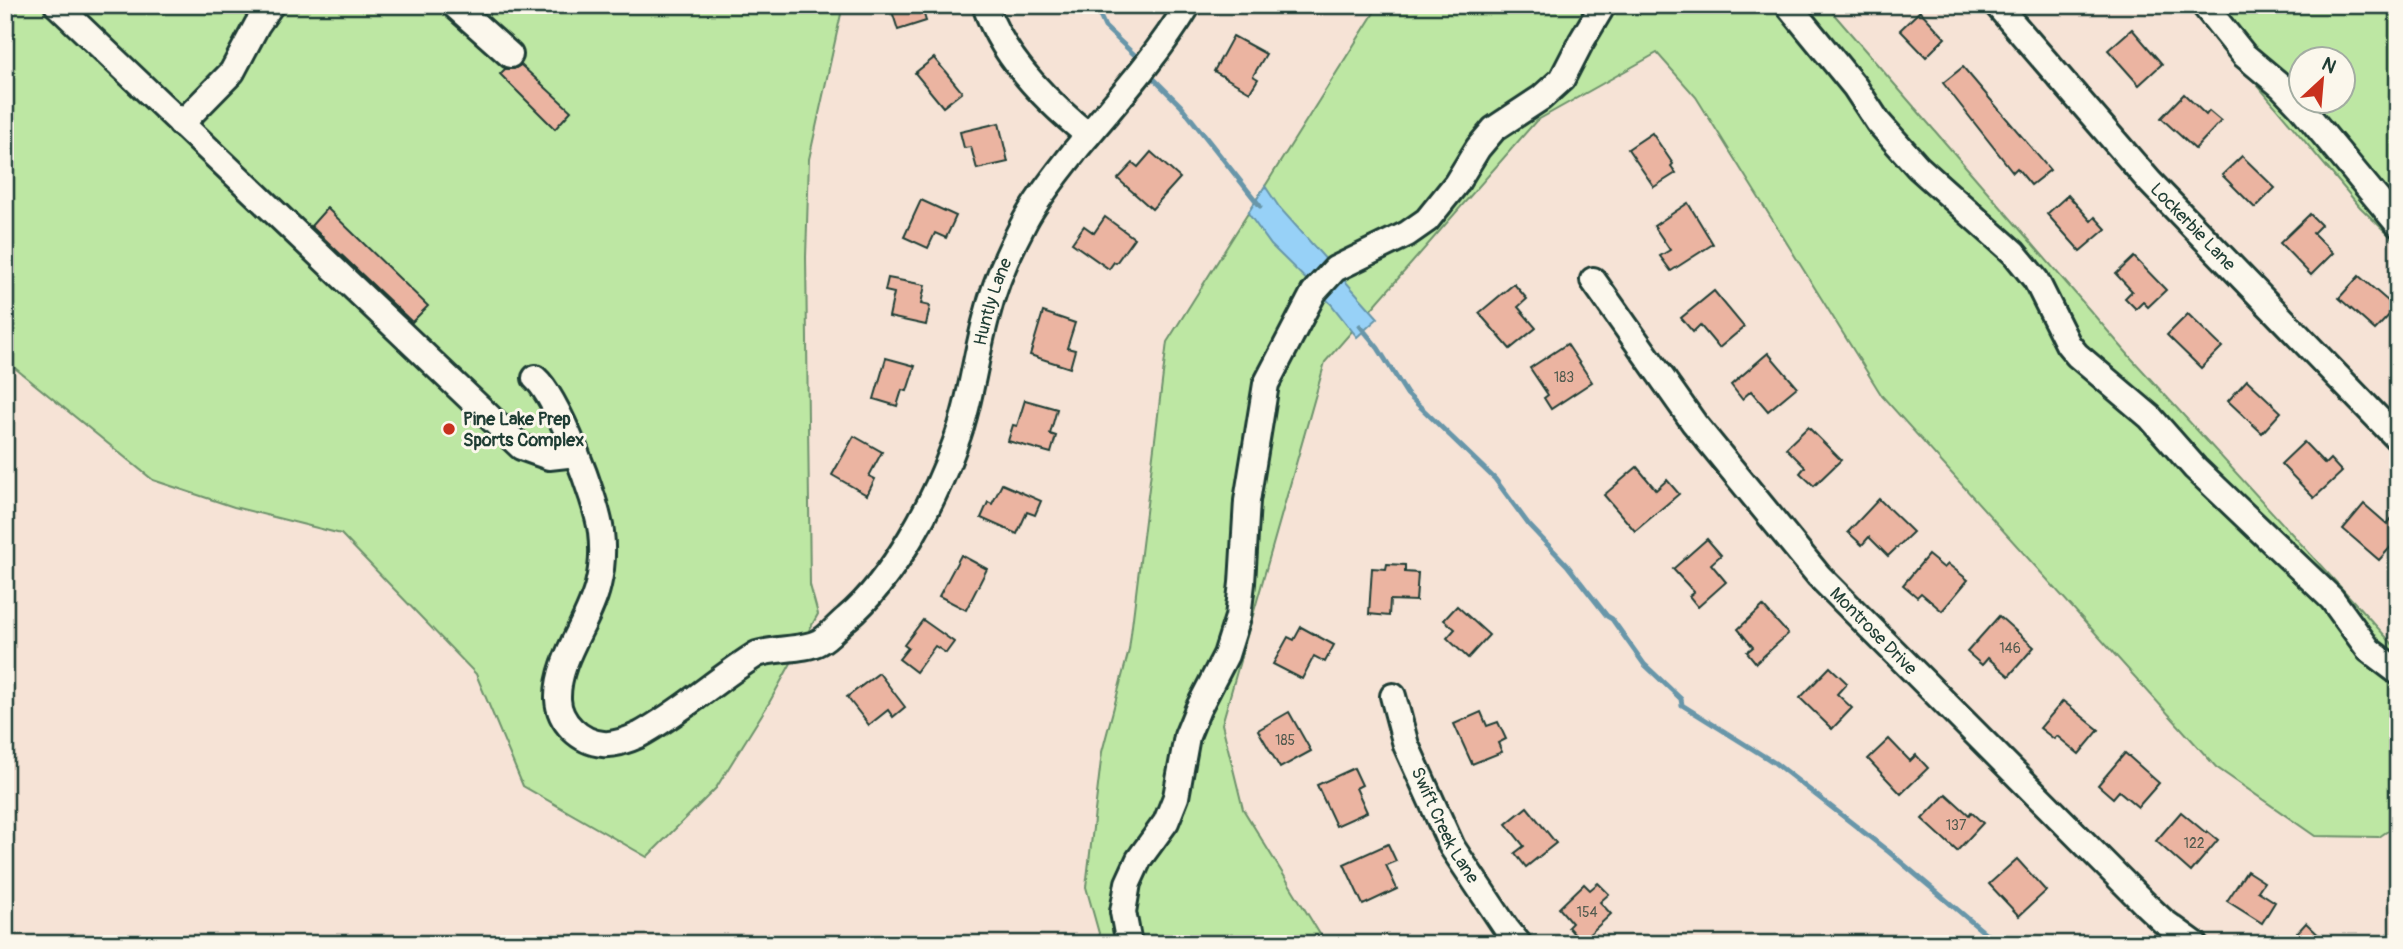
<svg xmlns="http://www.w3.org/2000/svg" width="2403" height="949" font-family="Pangolin,sans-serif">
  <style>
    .green { fill: #bde7a3; stroke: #6e926c; stroke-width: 2; fill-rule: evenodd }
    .water { fill: #97d1f7; stroke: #6796a9; stroke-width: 2 }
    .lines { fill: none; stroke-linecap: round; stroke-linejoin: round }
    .stream { stroke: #6796a9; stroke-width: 5 }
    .building { fill: #ebb4a1; stroke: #1f3d34; stroke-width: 2 }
    .minor-casing { stroke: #1f3d34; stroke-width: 30 }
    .minor { stroke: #fbf7ec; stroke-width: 24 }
    .poi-dot { fill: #c8321e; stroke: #fbf7ec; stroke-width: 2.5 }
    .labels { text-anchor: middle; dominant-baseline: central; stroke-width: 6; stroke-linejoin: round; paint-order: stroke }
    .number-label { font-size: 14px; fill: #525b4f }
    .street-label { font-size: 18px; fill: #1f3d34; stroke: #fbf7ec }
    .poi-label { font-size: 18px; font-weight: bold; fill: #1f3d34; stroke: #fbf7ec; text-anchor: start }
  </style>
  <rect width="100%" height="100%" fill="#f6e3d6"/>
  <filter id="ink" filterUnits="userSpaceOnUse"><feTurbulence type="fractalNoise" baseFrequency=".0143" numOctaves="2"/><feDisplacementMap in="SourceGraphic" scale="14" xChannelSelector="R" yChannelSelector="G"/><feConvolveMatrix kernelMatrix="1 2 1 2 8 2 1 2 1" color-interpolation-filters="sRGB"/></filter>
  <g filter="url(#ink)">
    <g class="green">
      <polygon points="5,5 843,5 809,159 806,257 810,585 818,614 769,703 716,788 647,857 523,786 476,674 341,534 234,507 153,480 5,360"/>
      <polygon points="1379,5 1826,5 2132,359 2398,650 2398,824 2379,837 2315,836 2216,767 1882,396 1696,97 1657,53 1536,121 1325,362 1222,724 1243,809 1326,944 1102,944 1086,887 1102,752 1129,650 1167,342"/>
      <path d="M2190,5H2398V244L2360,207ZM2302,60H2344V102H2302Z"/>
    </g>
    <polygon class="water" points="1265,186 1279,207 1378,318 1357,337 1331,304 1271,245 1248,213"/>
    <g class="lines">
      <g class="stream">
        <polyline points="1095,5 1105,27 1141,61"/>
        <polyline points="1149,71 1150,75 1181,106 1260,206"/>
        <polyline points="1360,326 1378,348 1407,394 1495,479 1529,525 1567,565 1607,616 1612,619 1644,664 1681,699 1682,705 1775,763 1889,852 1998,944"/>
      </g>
    </g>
    <g class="building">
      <polygon points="890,5 921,5 926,21 898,30"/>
      <polygon points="1920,11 1945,38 1926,57 1900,30"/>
      <polygon points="2132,29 2162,64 2139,85 2108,50"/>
      <polygon points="1233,36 1266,54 1253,76 1258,79 1250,92 1214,71"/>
      <polygon points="934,58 962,92 943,107 915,73"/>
      <polygon points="521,65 571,111 555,129 500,74 505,69 514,69"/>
      <polygon points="1963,67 2050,170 2031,185 2017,168 2013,172 1943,83"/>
      <polygon points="2184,94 2206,115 2209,111 2221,121 2195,149 2161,118"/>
      <polygon points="999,123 1008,162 977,169 971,147 964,148 960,132"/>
      <polygon points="1652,133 1673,164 1671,166 1676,173 1654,187 1628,149"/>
      <polygon points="1151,152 1180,178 1152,209 1118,179 1133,163 1138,167"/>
      <polygon points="2242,156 2275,188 2255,208 2222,175"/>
      <polygon points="2068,195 2091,221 2095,217 2106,229 2080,251 2047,214"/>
      <polygon points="921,200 956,216 946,238 935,233 928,248 904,237"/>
      <polygon points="1688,203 1713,244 1671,271 1660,256 1670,250 1654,226"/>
      <polygon points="327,208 428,306 412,322 311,226"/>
      <polygon points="2310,214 2321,225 2313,233 2333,253 2311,275 2280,243"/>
      <polygon points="1105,217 1134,238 1116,263 1114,262 1109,269 1072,243 1084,226 1094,233"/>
      <polygon points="2134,257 2166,290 2148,307 2143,302 2136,309 2125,298 2132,291 2116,274"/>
      <polygon points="2359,276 2396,308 2375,330 2339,298"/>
      <polygon points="888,278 925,285 921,304 930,306 926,325 889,317 894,293 885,291"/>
      <polygon points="1514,284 1527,299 1518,307 1536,328 1510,349 1479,313"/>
      <polygon points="1714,291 1744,327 1719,348 1700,325 1693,332 1681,318"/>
      <polygon points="1043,312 1075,323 1067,348 1075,350 1070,368 1030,355"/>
      <polygon points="2188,314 2222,347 2201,368 2167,335"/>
      <polygon points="1567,344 1592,382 1551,409 1544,398 1548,395 1530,368"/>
      <polygon points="1768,353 1797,387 1768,411 1751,391 1742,399 1731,385"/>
      <polygon points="886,358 915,366 907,391 902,390 897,406 874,399"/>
      <polygon points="2247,380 2281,412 2262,433 2228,401"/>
      <polygon points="1025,400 1057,409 1050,434 1056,436 1051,453 1008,441 1013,425 1017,426"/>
      <polygon points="1808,427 1841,460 1814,486 1800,473 1805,467 1786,448"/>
      <polygon points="854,436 882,452 869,476 875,479 867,495 832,475"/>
      <polygon points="2304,442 2325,464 2330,459 2342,472 2314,498 2281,464"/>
      <polygon points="1637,467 1656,490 1667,480 1679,494 1635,531 1604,495"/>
      <polygon points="1002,484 1041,501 1035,515 1027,512 1017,534 981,518 988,502 992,504"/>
      <polygon points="1879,499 1913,532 1888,556 1869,537 1862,545 1848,532"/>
      <polygon points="2364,504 2387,524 2398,511 2398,539 2379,560 2343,529"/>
      <polygon points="1707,539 1721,555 1711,564 1726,582 1698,607 1689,596 1694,592 1673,569"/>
      <polygon points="961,555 987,569 966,610 939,596"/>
      <polygon points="1928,555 1944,568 1948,564 1968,580 1942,611 1921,593 1917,597 1903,585"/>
      <polygon points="1387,564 1405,565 1405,572 1418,573 1416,601 1390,600 1389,616 1369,614 1372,568 1386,569"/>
      <polygon points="1457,606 1489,635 1468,658 1447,638 1455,629 1444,620"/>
      <polygon points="1763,606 1788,634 1756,663 1747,652 1753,647 1738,629"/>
      <polygon points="1999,616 2034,647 2009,676 1988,658 1982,665 1967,652"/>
      <polygon points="923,620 954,642 946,653 935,646 916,672 899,659 908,648 904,645"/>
      <polygon points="1301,627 1334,645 1325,662 1314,656 1302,679 1273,664 1288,637 1294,640"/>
      <polygon points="1830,667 1847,683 1837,694 1852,708 1832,729 1800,698"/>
      <polygon points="879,673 905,707 893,717 888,710 869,725 847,697"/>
      <polygon points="2063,701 2099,730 2079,754 2057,736 2054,739 2040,728"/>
      <polygon points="1289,712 1311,751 1280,768 1258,730"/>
      <polygon points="1481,712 1487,726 1498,722 1506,739 1498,743 1502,752 1472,764 1454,724"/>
      <polygon points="1889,739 1910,761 1916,755 1928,768 1901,794 1868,759"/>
      <polygon points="2125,753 2159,783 2138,807 2119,791 2113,798 2098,785"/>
      <polygon points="1354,768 1362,785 1356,788 1367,812 1336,826 1317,785"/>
      <polygon points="1946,794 1969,815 1971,812 1983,823 1957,851 1922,819"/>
      <polygon points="1527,807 1556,843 1526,867 1515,853 1524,846 1506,824"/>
      <polygon points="2181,812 2206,833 2207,831 2218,840 2191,872 2156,841"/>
      <polygon points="1388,844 1396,861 1386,865 1397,889 1363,905 1344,864"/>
      <polygon points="2017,859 2046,891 2019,916 1989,884"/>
      <polygon points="2247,871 2264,882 2258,891 2275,902 2262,923 2227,901"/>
      <polygon points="1598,883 1609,894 1600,902 1611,914 1581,942 1568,927 1572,923 1559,908 1584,884 1590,890"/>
      <polygon points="2306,923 2328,944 2287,944"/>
    </g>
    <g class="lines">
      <defs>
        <g id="minor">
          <polyline points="57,5 521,447 549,457 576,454"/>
          <polyline points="454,5 510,55"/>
          <path d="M985,5C1002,57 1047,102 1088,135"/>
          <polyline points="1788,5 1855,87 1878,122 1918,167 2014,253 2036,280 2068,344 2077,355 2150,417 2195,468 2332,599 2369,650 2398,672"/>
          <path id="s1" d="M1997,5L2150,182L2398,439"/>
          <polyline points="2204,5 2244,55 2281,86 2301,107 2398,224"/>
          <polyline points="181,124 232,72 257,25 271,5"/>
          <path id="s2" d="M1593,280L1694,423L1819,576L2146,905L2163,921L2195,944"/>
          <path id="s3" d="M535,378C558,398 597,500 601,532C603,549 602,569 598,585C589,624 557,658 558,699C559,722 580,742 603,744C614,745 628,740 639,735C680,713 717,679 757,654C775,648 805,650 819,642C829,637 838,625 847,618C894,578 934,502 955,444C971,402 975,357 987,315C995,282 1009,251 1025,221C1038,197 1057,174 1074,152C1113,105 1156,58 1188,5"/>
          <path id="s4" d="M1393,696L1406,745L1452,847L1506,928L1519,944"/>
          <polyline points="1129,944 1123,912 1128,883 1139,859 1166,822 1176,797 1187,736 1198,709 1226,655 1238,617 1242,583 1247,501 1266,384 1314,292 1335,269 1407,234 1427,220 1456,184 1478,148 1494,129 1541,98 1562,79 1581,42 1603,5"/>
        </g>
      </defs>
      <use href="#minor" class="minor-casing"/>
      <use href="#minor" class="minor"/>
    </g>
  </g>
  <circle class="poi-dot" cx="449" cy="429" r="7"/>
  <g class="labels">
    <g class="number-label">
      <text x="1564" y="377">183</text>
      <text x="2010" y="648">146</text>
      <text x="1285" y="740">185</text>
      <text x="1956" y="825">137</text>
      <text x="2194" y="843">122</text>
      <text x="1587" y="912">154</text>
    </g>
    <g class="street-label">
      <text stroke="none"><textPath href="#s1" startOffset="296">Lockerbie Lane</textPath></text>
      <text stroke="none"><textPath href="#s3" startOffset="1048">Huntly Lane</textPath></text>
      <text stroke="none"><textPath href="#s2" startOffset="450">Montrose Drive</textPath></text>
      <text stroke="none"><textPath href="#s4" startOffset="140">Swift Creek Lane</textPath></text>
    </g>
    <g class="poi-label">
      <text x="463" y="419">Pine Lake Prep<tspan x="463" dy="21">Sports Complex</tspan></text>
    </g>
  </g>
  <rect width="2403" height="949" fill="none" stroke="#fbf7ec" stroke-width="28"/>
  <rect x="14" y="14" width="2375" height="921" fill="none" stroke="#1f3d34" stroke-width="2.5" filter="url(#ink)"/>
  <g transform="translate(2322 80) rotate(26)"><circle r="33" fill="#fbf7ec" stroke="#a3ada2" stroke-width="2"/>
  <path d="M0-5L12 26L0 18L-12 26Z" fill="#c8321e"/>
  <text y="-10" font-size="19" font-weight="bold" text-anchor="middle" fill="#1f3d34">N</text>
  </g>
</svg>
